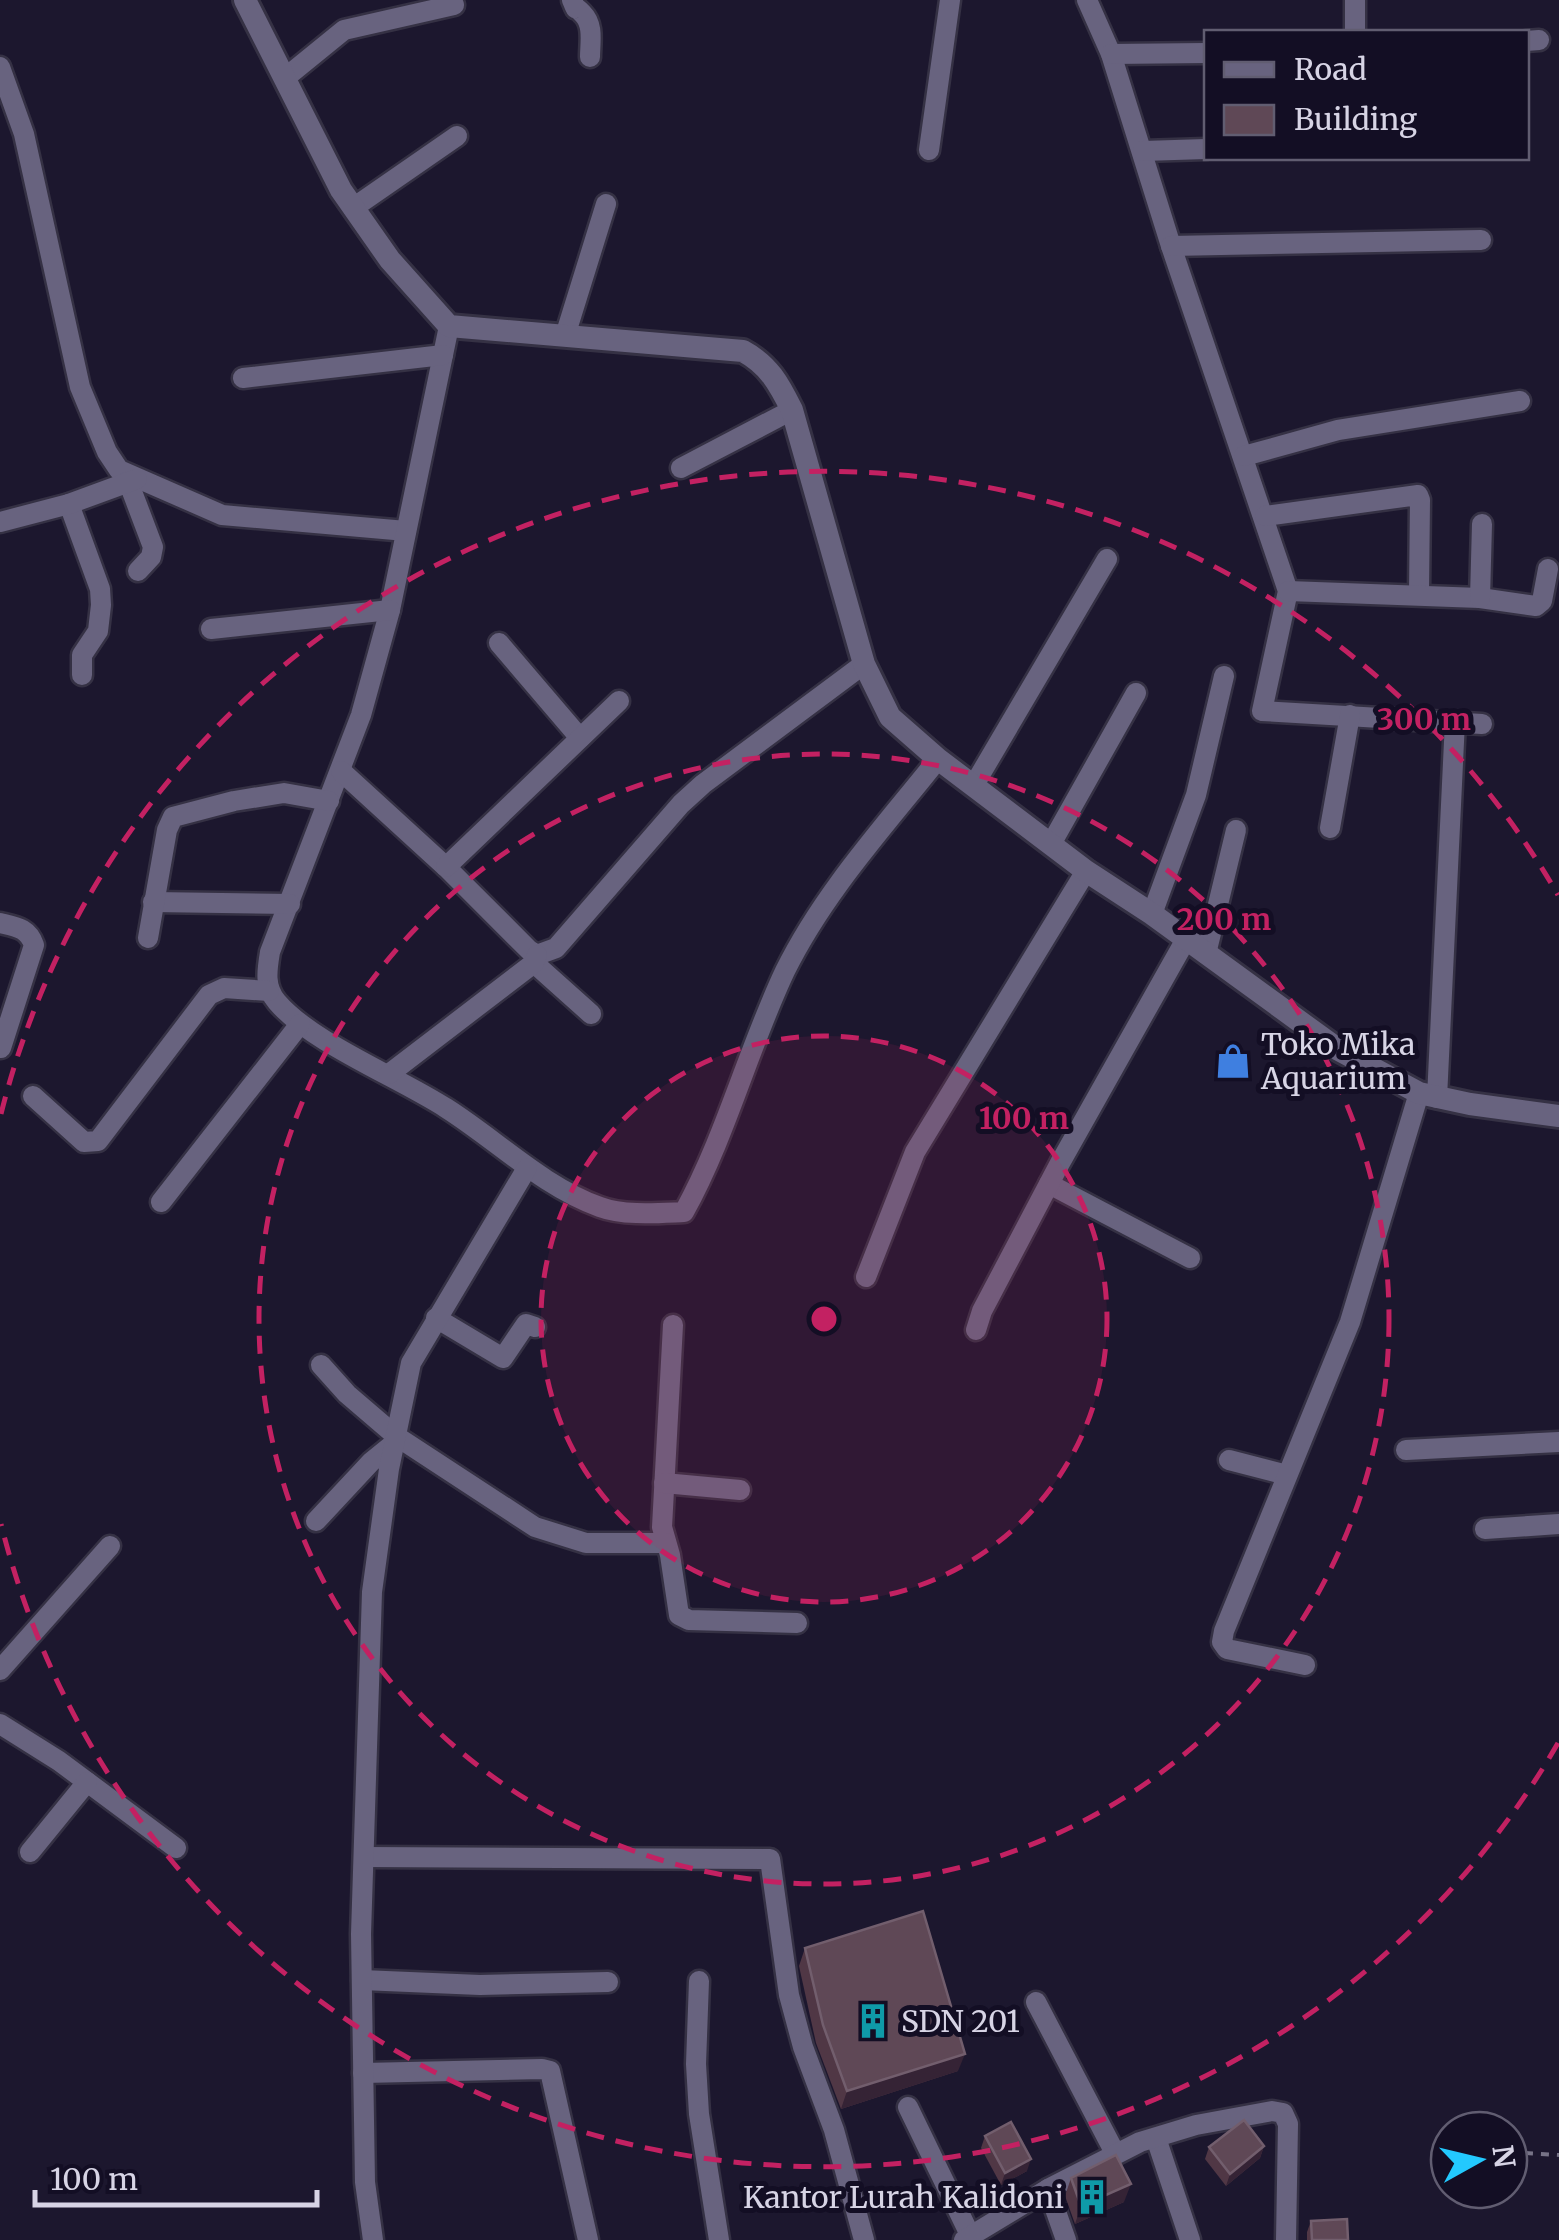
<svg xmlns="http://www.w3.org/2000/svg" width="1559" height="2240" font-family="Merriweather,serif">
  <style>
    .lines { fill: none; stroke-linecap: round; stroke-linejoin: round }
    .minor-casing { stroke: #353144; stroke-width: 25 }
    .tertiary-casing { stroke: #353144; stroke-width: 28 }
    .path { stroke: #777387; stroke-width: 4; stroke-dasharray: 8 8; stroke-linecap: butt }
    .minor { stroke: #68637f; stroke-width: 20 }
    .tertiary { stroke: #68637f; stroke-width: 22 }
    .wall { fill: #503745 }
    .shaded-wall { fill: #352335 }
    .building { fill: #5f4856; stroke: #725e6d; stroke-width: 2.5 }
    .ring { fill: none; stroke: #c32162; stroke-width: 5; stroke-dasharray: 18 12 }
    .labels { text-anchor: middle; dominant-baseline: central; stroke-width: 10; stroke-linejoin: round; paint-order: stroke }
    .poi-label { font-size: 30px; fill: #d7d4e5; stroke: #130e24; text-anchor: start }
    .centre { fill: #c32162; stroke: #130e24; stroke-width: 5 }
    .ring-label { font-size: 30px; text-anchor: middle; font-weight: bold; fill: #c32162; stroke: #130e24; stroke-width: 10; stroke-linejoin: round; paint-order: stroke }
  </style>
  <rect width="100%" height="100%" fill="#1c172e"/>
  <g class="lines">
    <defs>
      <g id="minor">
        <path d="M572,0C579,16 571,1 583,14C594,25 590,43 590,57"/>
        <polyline points="1087,0 1111,54 1171,246 1288,591 1262,711 1482,724"/>
        <polyline points="1355,32 1355,0"/>
        <polyline points="1526,41 1539,40"/>
        <polyline points="1111,54 1206,53"/>
        <polyline points="0,67 24,134 80,387 107,452 119,470 222,515 406,531"/>
        <polyline points="285,78 344,30 454,5"/>
        <polyline points="929,150 950,0"/>
        <polyline points="1143,151 1206,149"/>
        <polyline points="353,208 457,136"/>
        <polyline points="1171,246 1481,240"/>
        <path d="M449,326L390,610L361,715L270,952C267,970 264,987 277,1002C312,1043 398,1077 446,1108C498,1141 542,1186 600,1207C624,1216 659,1213 684,1212C726,1136 748,1049 785,971C824,892 884,827 938,759"/>
        <polyline points="565,336 606,204"/>
        <polyline points="243,378 443,355"/>
        <polyline points="1244,456 1338,430 1520,401"/>
        <polyline points="681,468 792,410"/>
        <polyline points="128,481 153,547 151,557 138,571"/>
        <polyline points="69,504 100,589 101,605 98,631 82,655 82,675"/>
        <polyline points="1265,516 1418,495 1420,500 1419,594"/>
        <polyline points="0,522 69,504 137,479"/>
        <polyline points="1288,591 1480,598 1536,606 1542,601 1548,569"/>
        <polyline points="1480,598 1482,524"/>
        <polyline points="211,629 390,610"/>
        <polyline points="499,643 580,738"/>
        <polyline points="341,771 446,867 529,950 537,955 556,948 681,804 703,784 864,664"/>
        <polyline points="974,785 1107,559"/>
        <polyline points="1330,828 1350,715"/>
        <polyline points="1051,844 1136,693"/>
        <polyline points="446,867 619,701"/>
        <polyline points="153,902 290,904"/>
        <polyline points="1152,914 1196,795 1224,676"/>
        <path d="M0,923C17,927 28,928 34,945L1,1048"/>
        <polyline points="148,938 167,830 173,817 234,801 284,793 329,801"/>
        <polyline points="1206,954 1236,830"/>
        <polyline points="534,963 591,1014"/>
        <polyline points="389,1074 534,963 537,955"/>
        <polyline points="33,1096 84,1142 98,1141 209,995 224,988 269,991"/>
        <polyline points="1437,1098 1455,721"/>
        <polyline points="1049,1184 1190,1258"/>
        <polyline points="161,1202 300,1024"/>
        <polyline points="866,1277 915,1152 1086,871"/>
        <polyline points="436,1318 503,1358 526,1324 535,1327"/>
        <polyline points="673,1325 662,1527 670,1555 679,1615 689,1620 797,1623"/>
        <polyline points="976,1330 982,1311 1060,1163 1185,941"/>
        <polyline points="321,1365 347,1394 396,1436 535,1527 586,1543 666,1543"/>
        <polyline points="1406,1450 1559,1442"/>
        <polyline points="1229,1460 1287,1475"/>
        <polyline points="664,1483 740,1490"/>
        <polyline points="316,1521 371,1462 392,1445"/>
        <polyline points="1485,1529 1559,1524"/>
        <polyline points="1305,1665 1227,1649 1222,1642 1224,1631 1350,1322 1419,1093"/>
        <polyline points="0,1670 110,1546"/>
        <polyline points="0,1724 59,1761 176,1848"/>
        <polyline points="30,1852 87,1782"/>
        <polyline points="364,1857 770,1859 789,1995 803,2047 834,2130 864,2240"/>
        <polyline points="362,1980 480,1985 608,1982"/>
        <polyline points="699,1981 696,2064 699,2114 719,2240"/>
        <polyline points="1036,2002 1115,2153"/>
        <polyline points="363,2073 542,2069 550,2071 588,2240"/>
        <polyline points="908,2107 970,2235"/>
        <polyline points="1156,2138 1190,2240"/>
        <polyline points="1048,2189 1066,2240"/>
        <polyline points="373,2240 365,2182 361,1934 372,1592 389,1469 411,1363 527,1168"/>
        <polyline points="964,2240 1048,2189 1140,2142 1196,2125 1272,2111 1283,2113 1288,2124 1286,2240"/>
      </g>
      <path id="tertiary" d="M245,0L341,190L390,260L449,326L743,351C769,365 779,384 792,410L864,664L890,717L938,759L1086,871L1152,914L1339,1050L1419,1093L1470,1104L1559,1116"/>
    </defs>
    <use href="#minor" class="minor-casing"/>
    <use href="#tertiary" class="tertiary-casing"/>
    <polyline class="path" points="1509,2152 1559,2155"/>
    <use href="#minor" class="minor"/>
    <use href="#tertiary" class="tertiary"/>
  </g>
  <g class="wall">
    <polygon points="805,1948 958,2071 841,2109 816,2043 799,1966"/>
    <polygon points="985,2136 1027,2171 1001,2185 981,2148"/>
    <polygon points="1264,2146 1260,2158 1226,2186 1205,2159 1209,2147"/>
    <polygon points="1071,2178 1124,2202 1075,2224 1065,2196"/>
    <polygon points="1311,2221 1348,2240 1307,2240 1307,2232"/>
  </g>
  <g class="shaded-wall">
    <polygon points="965,2054 958,2071 841,2109 847,2091"/>
    <polygon points="1264,2146 1260,2158 1226,2186 1230,2174"/>
    <polygon points="1031,2159 1027,2171 1001,2185 1005,2173"/>
    <polygon points="1131,2184 1124,2202 1075,2224 1081,2206"/>
  </g>
  <g class="building">
    <polygon points="923,1911 965,2054 847,2091 823,2025 805,1948"/>
    <polygon points="1244,2120 1264,2146 1230,2174 1209,2147"/>
    <polygon points="1011,2122 1031,2159 1005,2173 985,2136"/>
    <polygon points="1116,2155 1131,2184 1081,2206 1071,2178"/>
    <polygon points="1347,2219 1348,2240 1312,2240 1311,2221"/>
  </g>
  <circle cx="824" cy="1319" r="283" fill="#c32162" fill-opacity=".12"/>
  <g class="ring">
    <circle cx="824" cy="1319" r="283"/>
    <circle cx="824" cy="1319" r="565"/>
    <path d="M1558 1743A848 848 0 0 1 1 1524M1 1114A848 848 0 0 1 1558 895"/>
  </g>
  <defs>
    <symbol id="shop-bare" viewBox="-9 -9 18 18"><path d="M-5-2.5h2.3a2.7 3.5 0 0 1 5.4 0H5L5.5 6h-11ZM-1.5-2.5h3a1.5 2.3 0 0 0-3 0Z" fill="#3f7fe0" stroke="#130e24" stroke-width="2.5" paint-order="stroke"/></symbol>
    <symbol id="building-bare" viewBox="-9 -9 18 18"><path d="M-4-6H4V6H1V3H-1V6H-4ZM-2.5-4.3h1.7v1.8h-1.7ZM.8-4.3h1.7v1.8H.8ZM-2.5-1h1.7V.8h-1.7ZM.8-1h1.7V.8H.8Z" fill="#0f9aa8" stroke="#130e24" stroke-width="2.5" paint-order="stroke"/></symbol>
  </defs>
  <g fill-rule="evenodd">
    <use href="#shop-bare" x="1208" y="1036" width="50" height="50"/>
    <use href="#building-bare" x="848" y="1996" width="50" height="50"/>
    <use href="#building-bare" x="1067" y="2172" width="50" height="50"/>
  </g>
  <g class="labels">
    <g class="poi-label">
      <text x="1261" y="1044">Toko Mika<tspan x="1261" dy="34">Aquarium</tspan></text>
      <text x="901" y="2021">SDN 201</text>
      <text x="1064" y="2197" text-anchor="end">Kantor Lurah Kalidoni</text>
    </g>
  </g>
  <circle cx="824" cy="1319" r="15" class="centre"/>
  <g class="ring-label">
    <text x="1424" y="730">300 m</text>
    <text x="1224" y="930">200 m</text>
    <text x="1024" y="1129">100 m</text>
  </g>
  <rect x="1204" y="30" width="325" height="130" fill="#130e24" stroke="#615d71" stroke-width="2.5"/>
  <rect x="1224" y="62" width="50" height="15" fill="#68637f" stroke="#615d71" stroke-width="2.5"/>
  <text x="1294" y="80" font-size="30" fill="#d7d4e5">Road</text>
  <rect x="1224" y="105" width="50" height="30" fill="#5f4856" stroke="#615d71" stroke-width="2.5"/>
  <text x="1294" y="130" font-size="30" fill="#d7d4e5">Building</text>
  <g transform="translate(1479 2160) rotate(82)"><circle r="48" fill="#130e24" stroke="#615d71" stroke-width="2.5"/>
  <path d="M0-8L18 38L0 25L-18 38Z" fill="#23c9fe"/>
  <text y="-15" font-size="28" font-weight="bold" text-anchor="middle" fill="#d7d4e5">N</text>
  </g>
  <path d="M35 2190v15h282v-15" fill="none" stroke="#d7d4e5" stroke-width="5"/>
  <text x="50" y="2190" font-size="30" fill="#d7d4e5" stroke="#130e24" stroke-width="8" paint-order="stroke">100 m</text>
</svg>
